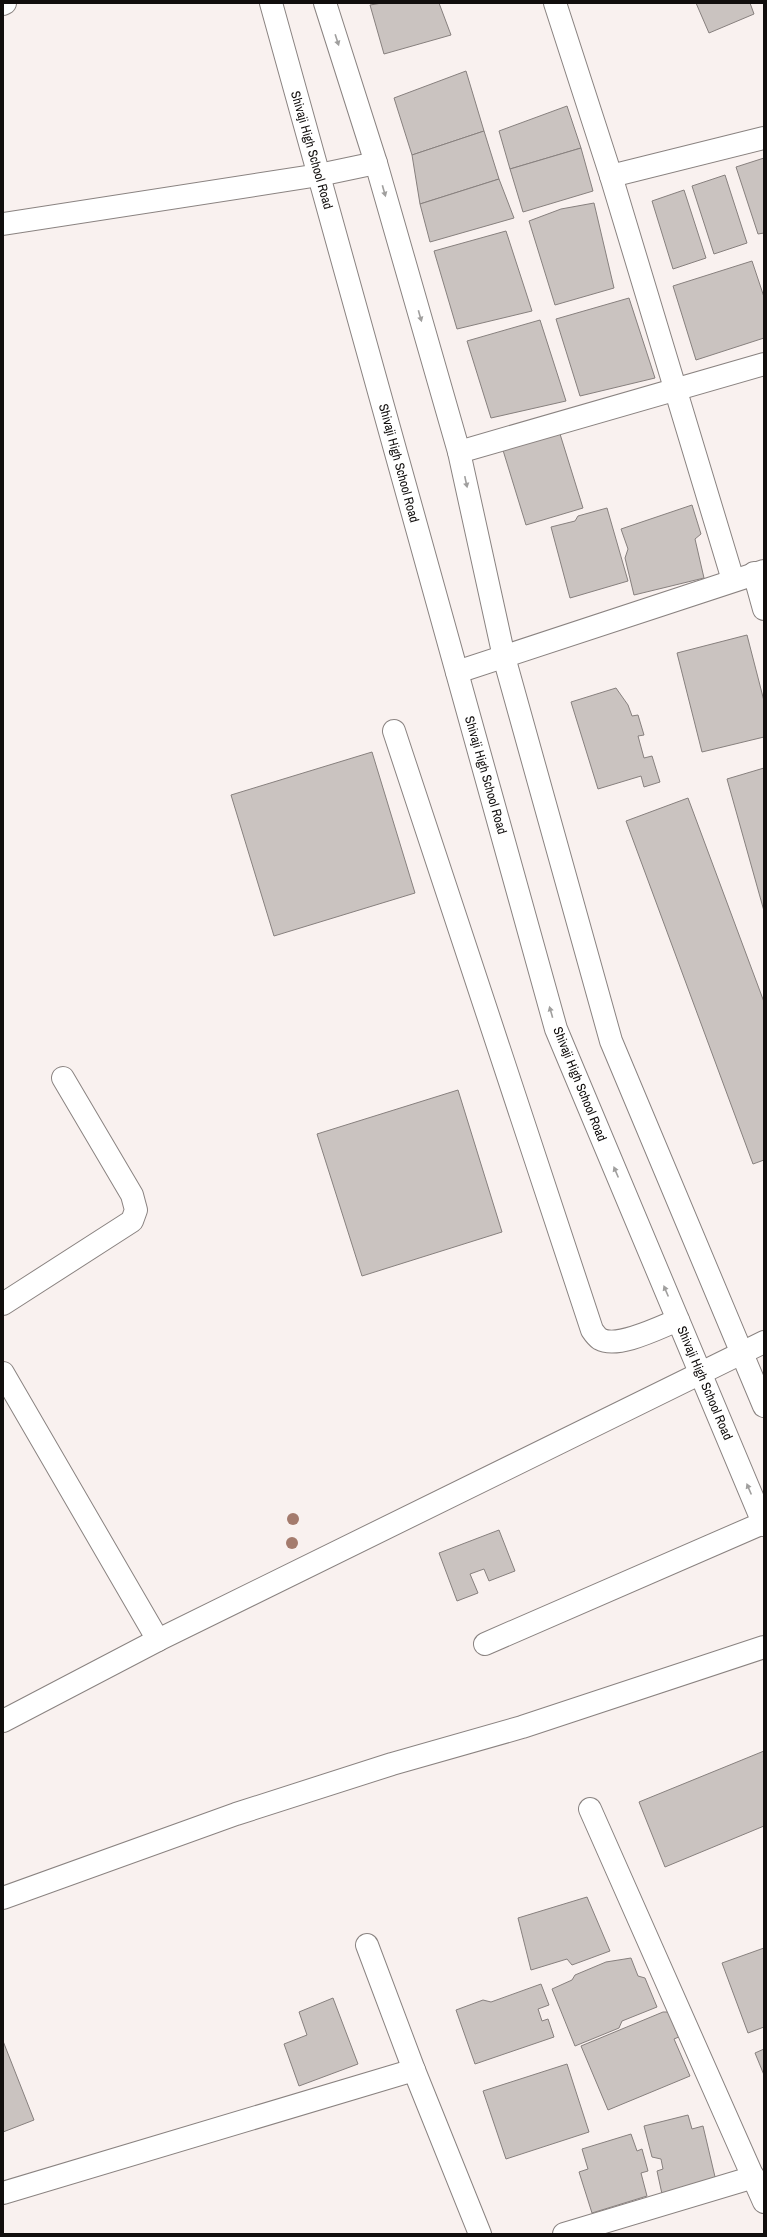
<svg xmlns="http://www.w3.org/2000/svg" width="767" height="2237" font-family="'Archivo Narrow',sans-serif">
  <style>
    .building { fill: #cac3c0; stroke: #87807e }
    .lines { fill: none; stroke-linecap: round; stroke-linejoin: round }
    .minor-casing { stroke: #8a8381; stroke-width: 24 }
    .minor { stroke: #fff; stroke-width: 22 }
    .tree { fill: #a47b6d }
    .oneway { fill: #a09f9e }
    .labels { text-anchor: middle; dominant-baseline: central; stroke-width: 4; stroke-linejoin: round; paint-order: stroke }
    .street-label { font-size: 13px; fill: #110e0d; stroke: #fff }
  </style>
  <rect width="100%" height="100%" fill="#f9f1ef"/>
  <g class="building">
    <polygon points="382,3 439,3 451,35 384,54 370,5"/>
    <polygon points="696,3 750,3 754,14 709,33"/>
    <polygon points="466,71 484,131 412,155 394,98"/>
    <polygon points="567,106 581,148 510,169 499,131"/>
    <polygon points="484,131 499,179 420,204 412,155"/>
    <polygon points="581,148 593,191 523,212 510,169"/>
    <polygon points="764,158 764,233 758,234 736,167"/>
    <polygon points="725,175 747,243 714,254 692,186"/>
    <polygon points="499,179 514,218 430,242 420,204"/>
    <polygon points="684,190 706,258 673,269 652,201"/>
    <polygon points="594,203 614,288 555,305 529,221 561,209"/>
    <polygon points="506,231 532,311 457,329 434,251"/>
    <polygon points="752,261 764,297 764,338 696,360 673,286"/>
    <polygon points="629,298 655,378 580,396 556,319"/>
    <polygon points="540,320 566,401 491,418 467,341"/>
    <polygon points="560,434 583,508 526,525 502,447"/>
    <polygon points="692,505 701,534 695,539 704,578 634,595 625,558 628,549 621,529"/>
    <polygon points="607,508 628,581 570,598 551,527 575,521 578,516"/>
    <polygon points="747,635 764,701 764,737 702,752 677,653"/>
    <polygon points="616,688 628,705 632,716 638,715 644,735 638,736 644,758 652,756 660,782 644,787 641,776 598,789 571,702"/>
    <polygon points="372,752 415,893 274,936 231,795"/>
    <polygon points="764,768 764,911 727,779"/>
    <polygon points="688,798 764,1002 764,1160 753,1164 626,821"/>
    <polygon points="458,1090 502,1232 362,1276 317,1134"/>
    <polygon points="499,1530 515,1571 489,1581 484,1569 470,1574 478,1593 457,1601 439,1553"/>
    <polygon points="764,1751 764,1826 665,1867 639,1802"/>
    <polygon points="587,1897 610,1951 572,1965 567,1959 531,1970 518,1918"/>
    <polygon points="764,1948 764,2027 748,2033 722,1963"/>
    <polygon points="631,1958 638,1976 645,1978 657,2007 622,2021 619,2028 575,2046 552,1989 572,1980 575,1975 606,1962"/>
    <polygon points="541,1984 549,2005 538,2009 542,2021 548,2019 554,2037 475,2064 456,2010 483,2000 491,2002"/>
    <polygon points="333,1998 358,2064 299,2086 284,2044 307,2035 299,2012"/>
    <polygon points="663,2012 677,2012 686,2034 674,2039 690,2076 608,2110 581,2046"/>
    <polygon points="3,2041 34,2120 3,2132"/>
    <polygon points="764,2049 764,2075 755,2053"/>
    <polygon points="567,2064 589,2132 506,2159 483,2091"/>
    <polygon points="688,2115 692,2129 703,2126 716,2181 662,2194 657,2171 663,2169 661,2159 652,2157 644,2126"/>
    <polygon points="631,2134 637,2151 642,2149 648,2171 641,2173 647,2196 592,2213 579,2172 588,2169 582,2149"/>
  </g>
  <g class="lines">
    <defs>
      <g id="minor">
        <polyline points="271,3 556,1029 764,1525"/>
        <polyline points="325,3 376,163 459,452 504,657 611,1041 764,1406"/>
        <polyline points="555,3 611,176 733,580"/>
        <polyline points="3,4 5,3"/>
        <polyline points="611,176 764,138"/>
        <polyline points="3,224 319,175 376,163"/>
        <polyline points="459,452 764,364"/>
        <polyline points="754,573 764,609"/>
        <polyline points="457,672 764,571"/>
        <path d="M394,731L592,1330C594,1333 597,1337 600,1339C618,1349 660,1327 678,1320"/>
        <polyline points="3,1304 132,1221 136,1210 132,1195 63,1078"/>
        <polyline points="3,1373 158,1640"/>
        <polyline points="485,1644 763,1523"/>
        <polyline points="3,1721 158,1640 764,1342"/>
        <polyline points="590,1809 764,2202"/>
        <polyline points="3,1898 236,1814 392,1764 522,1727 764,1647"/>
        <polyline points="367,1945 414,2070 480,2234"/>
        <polyline points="3,2193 414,2070"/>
        <polyline points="564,2234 754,2177"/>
      </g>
    </defs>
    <use href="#minor" class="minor-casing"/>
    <use href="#minor" class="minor"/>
  </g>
  <g class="tree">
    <circle cx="293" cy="1519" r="6"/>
    <circle cx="292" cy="1543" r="6"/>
  </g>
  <defs><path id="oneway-solid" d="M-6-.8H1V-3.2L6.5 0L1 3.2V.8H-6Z"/></defs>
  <g class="oneway">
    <use href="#oneway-solid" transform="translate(337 40) rotate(72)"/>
    <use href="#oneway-solid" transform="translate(384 191) rotate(74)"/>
    <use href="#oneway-solid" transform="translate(420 316) rotate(74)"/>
    <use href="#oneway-solid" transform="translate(466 482) rotate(78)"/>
    <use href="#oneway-solid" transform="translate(551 1012) rotate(-106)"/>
    <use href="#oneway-solid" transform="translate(616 1172) rotate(-113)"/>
    <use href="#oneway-solid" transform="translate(666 1291) rotate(-113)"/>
    <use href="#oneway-solid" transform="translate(749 1489) rotate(-113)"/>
  </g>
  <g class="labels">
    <g class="street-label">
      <text transform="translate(312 150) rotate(74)">Shivaji High School Road</text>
      <text transform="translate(399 463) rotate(75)">Shivaji High School Road</text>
      <text transform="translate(486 775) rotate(74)">Shivaji High School Road</text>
      <text transform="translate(580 1084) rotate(68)">Shivaji High School Road</text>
      <text transform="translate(705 1383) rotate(67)">Shivaji High School Road</text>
    </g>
  </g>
  <rect width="767" height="2237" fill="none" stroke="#110e0d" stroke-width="8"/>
</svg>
